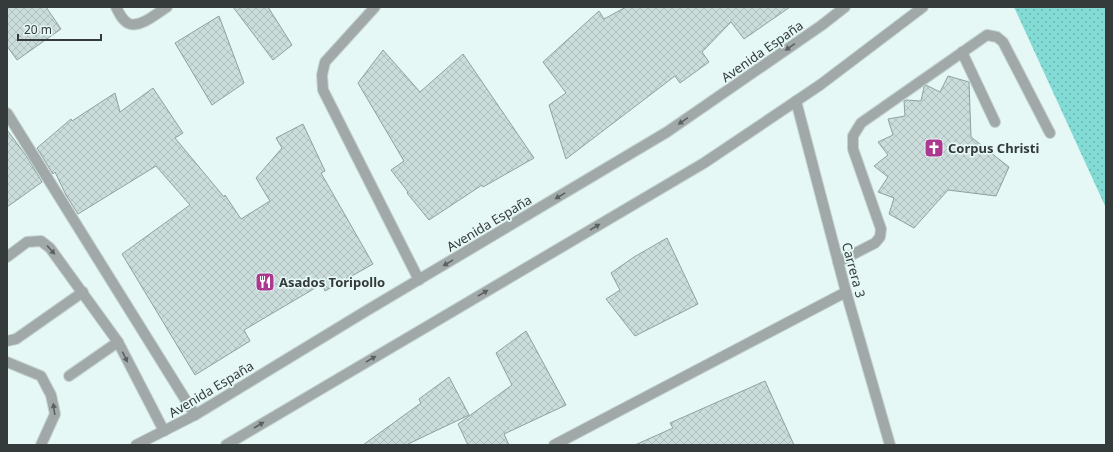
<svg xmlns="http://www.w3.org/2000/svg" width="1113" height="452" font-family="'Noto Sans',sans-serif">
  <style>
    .grass { fill: url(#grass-dots) }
    .building { fill: url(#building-cross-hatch); stroke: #8fa19f }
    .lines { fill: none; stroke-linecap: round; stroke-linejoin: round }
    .minor-casing { stroke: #c2d2d0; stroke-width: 12 }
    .minor { stroke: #a1a8a8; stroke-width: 10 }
    .oneway { fill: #5a6160 }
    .labels { text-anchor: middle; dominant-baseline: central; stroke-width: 3.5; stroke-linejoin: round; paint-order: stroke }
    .street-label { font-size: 13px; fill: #343b3a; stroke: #e5f8f6 }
    .poi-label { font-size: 13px; font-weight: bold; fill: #343b3a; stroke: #e5f8f6; text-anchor: start }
  </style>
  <defs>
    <pattern id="grass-dots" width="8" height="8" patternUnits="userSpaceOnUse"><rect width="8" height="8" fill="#82dbd4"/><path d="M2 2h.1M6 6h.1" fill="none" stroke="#6bb3ad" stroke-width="1.8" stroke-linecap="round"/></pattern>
    <pattern id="building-cross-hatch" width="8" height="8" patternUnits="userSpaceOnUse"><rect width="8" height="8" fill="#cadddb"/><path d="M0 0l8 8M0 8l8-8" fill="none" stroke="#aebfbd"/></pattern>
  </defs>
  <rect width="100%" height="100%" fill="#e5f8f6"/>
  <polygon class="grass" points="1014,7 1106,7 1106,208"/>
  <g class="building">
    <polygon points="7,7 46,7 61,29 17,60 7,46"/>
    <polygon points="233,7 268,7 292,45 273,60"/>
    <polygon points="626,7 790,7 744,39 731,22 702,52 709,62 680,83 675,76 566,159 549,105 566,93 543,62 599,11 604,19"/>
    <polygon points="219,16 244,83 212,105 175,43"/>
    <polygon points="383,50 420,92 463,54 534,158 483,187 482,185 429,220 407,193 408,192 391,170 404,161 358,83"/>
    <polygon points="948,76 969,82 971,137 1009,167 996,196 948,190 914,228 889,214 894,198 878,192 888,177 874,166 888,155 878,142 893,135 888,119 905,116 904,101 906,100 921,101 924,87 926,85 940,92"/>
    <polygon points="153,88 183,133 175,138 224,197 225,195 241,219 270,201 256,178 282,148 276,138 303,124 325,171 321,173 373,264 325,291 322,284 244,330 250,341 195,375 122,254 190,205 156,166 78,214 66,195 55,172 53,174 37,148 71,119 72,121 115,93 120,112"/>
    <polygon points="7,130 27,157 42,182 7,207"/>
    <polygon points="667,238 698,304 635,336 606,299 620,290 611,273 634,257"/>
    <polygon points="526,331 566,405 504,434 509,445 468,445 458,424 512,385 496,353"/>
    <polygon points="449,377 469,415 406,445 363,445 421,403 419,399"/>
    <polygon points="765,381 794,445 635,445 673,428 670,423"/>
  </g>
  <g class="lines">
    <defs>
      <g id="minor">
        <path d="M116,7C119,13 123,22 130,24C142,27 157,13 167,7"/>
        <polyline points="375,7 325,62 322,75 323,90 419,280"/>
        <polyline points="962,52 995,122"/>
        <polyline points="796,101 846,292 890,445"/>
        <polyline points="7,113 195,415"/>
        <polyline points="7,257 27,242 41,241 50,248 118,342 164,431"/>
        <polyline points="838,262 875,243 880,237 881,229 853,149 853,136 861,123 987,35 997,37 1003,42 1050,133"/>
        <polyline points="7,341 16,339 83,292"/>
        <polyline points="7,362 41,376 51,395 55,414 41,445"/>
        <polyline points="69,376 118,342"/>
        <polyline points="136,445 195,415 366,311 667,132 822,25 845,7"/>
        <polyline points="226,445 704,163 820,85 923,7"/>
        <polyline points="554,445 846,292"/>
      </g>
    </defs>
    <use href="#minor" class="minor-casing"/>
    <use href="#minor" class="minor"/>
  </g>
  <defs><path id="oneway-solid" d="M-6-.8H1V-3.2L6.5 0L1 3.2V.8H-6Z"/></defs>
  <g class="oneway">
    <use href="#oneway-solid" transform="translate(790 47) rotate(145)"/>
    <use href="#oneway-solid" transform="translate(683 121) rotate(145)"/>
    <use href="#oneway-solid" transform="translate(560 196) rotate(149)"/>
    <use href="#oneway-solid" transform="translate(595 227) rotate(-31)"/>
    <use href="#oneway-solid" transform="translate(51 250) rotate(48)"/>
    <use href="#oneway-solid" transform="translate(448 263) rotate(149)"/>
    <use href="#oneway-solid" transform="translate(483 293) rotate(-31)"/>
    <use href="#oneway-solid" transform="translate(125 357) rotate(64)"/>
    <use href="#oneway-solid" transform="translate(371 359) rotate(-31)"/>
    <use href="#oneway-solid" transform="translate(54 409) rotate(-98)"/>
    <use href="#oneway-solid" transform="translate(259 425) rotate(-31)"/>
  </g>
  <defs>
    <symbol id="church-square" viewBox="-11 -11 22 22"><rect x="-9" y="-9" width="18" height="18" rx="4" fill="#ac3890" stroke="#e5f8f6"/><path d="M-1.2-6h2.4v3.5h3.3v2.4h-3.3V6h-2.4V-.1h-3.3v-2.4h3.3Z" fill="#fff"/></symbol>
    <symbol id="restaurant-square" viewBox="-11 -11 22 22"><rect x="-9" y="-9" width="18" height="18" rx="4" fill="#ac3890" stroke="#e5f8f6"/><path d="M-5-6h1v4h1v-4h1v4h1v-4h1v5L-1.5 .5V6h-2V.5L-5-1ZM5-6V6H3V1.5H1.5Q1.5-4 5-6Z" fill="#fff"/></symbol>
  </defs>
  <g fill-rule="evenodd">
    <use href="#church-square" x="923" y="137" width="22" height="22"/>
    <use href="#restaurant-square" x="254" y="271" width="22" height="22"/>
  </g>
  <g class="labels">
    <g class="street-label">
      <text transform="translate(762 51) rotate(-35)">Avenida España</text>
      <text transform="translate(489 223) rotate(-31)">Avenida España</text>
      <text transform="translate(854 270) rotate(75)">Carrera 3</text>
      <text transform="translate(211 389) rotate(-31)">Avenida España</text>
    </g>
    <g class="poi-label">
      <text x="948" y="148">Corpus Christi</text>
      <text x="279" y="282">Asados Toripollo</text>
    </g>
  </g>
  <rect width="1113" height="452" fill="none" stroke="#343b3a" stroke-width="16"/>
  <path d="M18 34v6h83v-6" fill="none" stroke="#343b3a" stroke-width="2"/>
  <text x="24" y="34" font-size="12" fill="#343b3a" stroke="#e5f8f6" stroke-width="3" paint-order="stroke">20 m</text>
</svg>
